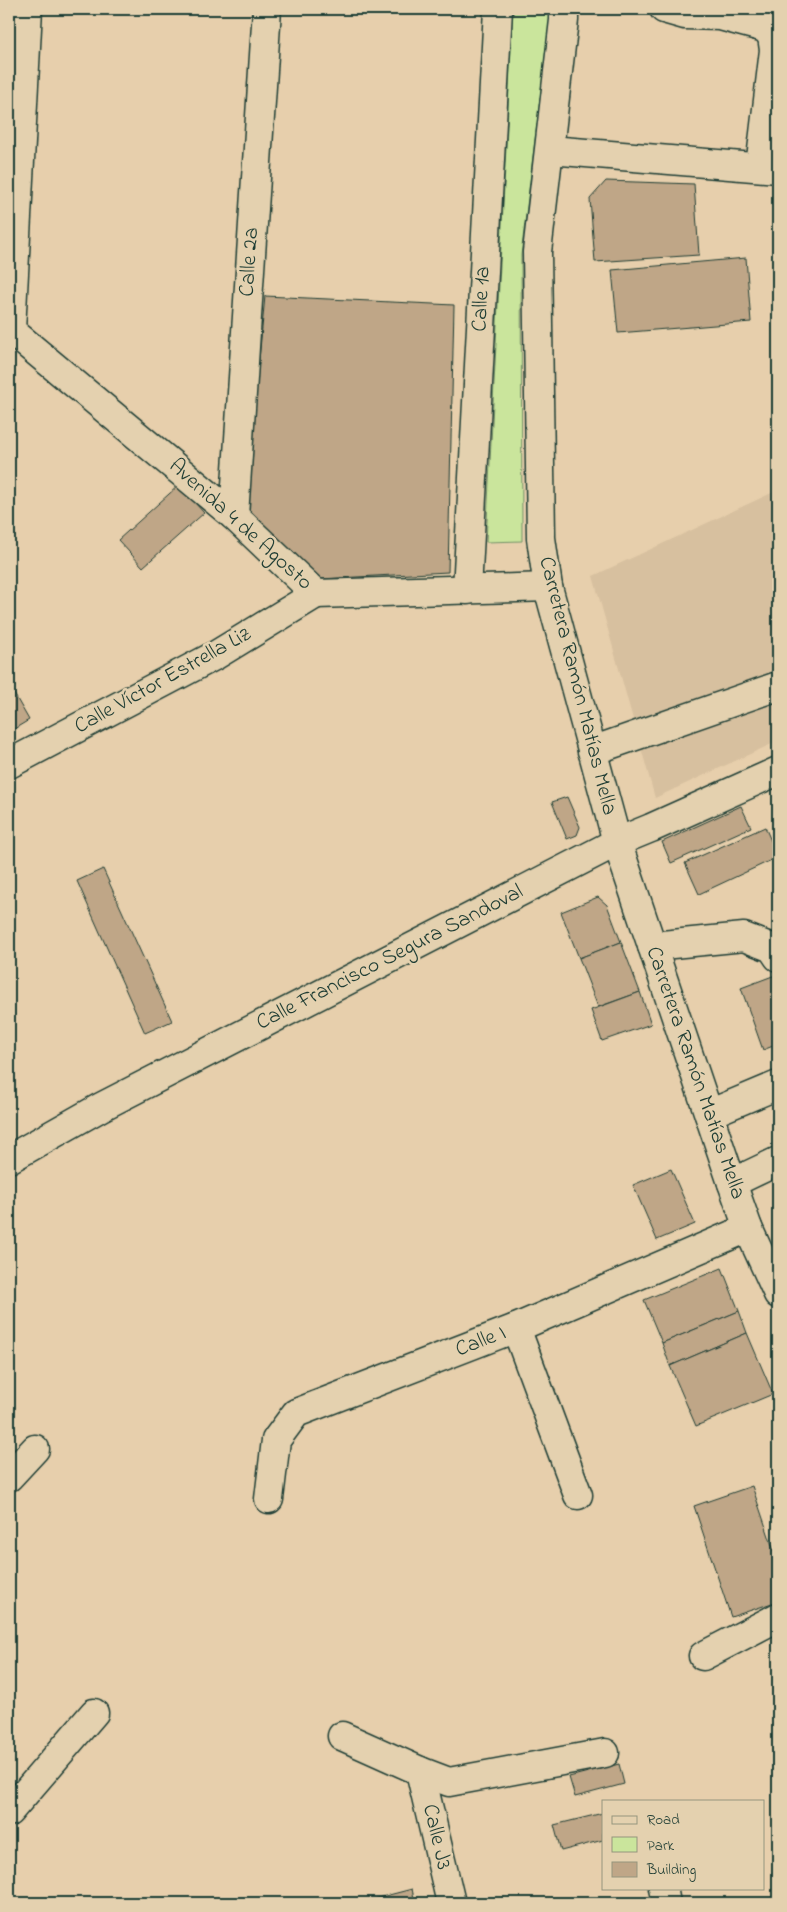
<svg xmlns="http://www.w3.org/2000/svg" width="787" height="1912" font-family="'Indie Flower',sans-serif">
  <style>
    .built { fill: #d7c09f }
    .green { fill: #cae59c; stroke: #749168 }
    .building { fill: #bfa687; stroke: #1f3d34 }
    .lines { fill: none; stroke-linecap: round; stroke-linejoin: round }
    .minor-casing { stroke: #1f3d34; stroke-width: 31 }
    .major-casing { stroke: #1f3d34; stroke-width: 31 }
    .minor { stroke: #e4d1af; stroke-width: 28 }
    .major { stroke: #e4d1af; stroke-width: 28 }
    .labels { text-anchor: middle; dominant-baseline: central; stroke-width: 5; stroke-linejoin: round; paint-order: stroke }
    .street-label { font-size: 22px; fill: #1f3d34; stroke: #e4d1af }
  </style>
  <rect width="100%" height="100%" fill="#e7cfac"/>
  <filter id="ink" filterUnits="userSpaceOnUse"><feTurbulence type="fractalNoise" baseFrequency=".02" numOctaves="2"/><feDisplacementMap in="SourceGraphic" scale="10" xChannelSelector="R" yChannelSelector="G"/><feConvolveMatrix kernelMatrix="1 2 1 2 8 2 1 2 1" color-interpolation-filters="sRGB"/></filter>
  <g filter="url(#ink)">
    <polygon class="built" points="778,490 778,741 655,798 593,576"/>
    <polygon class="green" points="513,9 551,9 521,255 522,541 486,542"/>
    <g class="building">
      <polygon points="606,181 694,184 699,255 595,262 590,199"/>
      <polygon points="746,258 751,322 618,333 612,270"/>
      <polygon points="265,296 454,305 448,572 320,579 245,509"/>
      <polygon points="179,485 204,513 143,567 118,540"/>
      <polygon points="9,685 29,720 9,732"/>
      <polygon points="567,797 580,827 577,835 567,839 552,802"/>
      <polygon points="741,806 751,827 671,863 662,842"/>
      <polygon points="765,827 778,857 699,894 685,863"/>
      <polygon points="103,869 172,1021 145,1033 77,881"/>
      <polygon points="598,897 607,905 621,942 579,958 561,912"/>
      <polygon points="621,942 640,992 598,1007 579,958"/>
      <polygon points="778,974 778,1044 763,1050 741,988"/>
      <polygon points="640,992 651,1024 602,1041 591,1010"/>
      <polygon points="671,1169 695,1224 657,1240 633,1185"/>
      <polygon points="722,1268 739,1311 662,1343 644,1300"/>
      <polygon points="739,1311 747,1333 670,1366 662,1343"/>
      <polygon points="747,1333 773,1394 696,1426 670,1366"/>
      <polygon points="752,1486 778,1563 778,1601 731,1617 694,1506"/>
      <polygon points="619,1764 624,1784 575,1797 569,1777"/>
      <polygon points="603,1813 603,1840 561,1851 554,1825"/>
      <polygon points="412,1889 415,1903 367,1903 366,1901"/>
    </g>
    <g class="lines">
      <defs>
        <g id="minor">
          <polyline points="664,9 685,15 720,16 765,28 772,36 774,50 760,167"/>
          <polyline points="550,150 778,169"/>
          <polyline points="9,329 234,516 316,594 548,587"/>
          <polyline points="11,330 28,9"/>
          <polyline points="234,516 267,9"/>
          <polyline points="467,590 498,9"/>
          <polyline points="592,751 778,686"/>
          <polyline points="9,764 216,655 316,594"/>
          <polyline points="617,842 651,828 778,771"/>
          <polyline points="652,946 744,937 772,948 778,957"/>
          <polyline points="709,1114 778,1085"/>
          <polyline points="732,1183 778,1161"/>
          <polyline points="516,1328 578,1495"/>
          <polyline points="9,1477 35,1449"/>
          <polyline points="269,1499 276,1440 296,1413 516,1328 748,1228"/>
          <polyline points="703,1656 778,1617"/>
          <polyline points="342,1736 420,1771 449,1782 605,1753"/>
          <polyline points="420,1771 451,1903"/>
          <polyline points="9,1812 94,1713"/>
          <polyline points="663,1888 666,1903"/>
        </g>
        <g id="major">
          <polyline points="564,9 564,20 537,252 541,538 548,587 617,842 732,1183 748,1228 778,1294"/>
          <polyline points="9,1159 101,1107 617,842"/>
        </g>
      </defs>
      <use href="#minor" class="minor-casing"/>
      <use href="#major" class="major-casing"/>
      <use href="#minor" class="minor"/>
      <use href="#major" class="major"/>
    </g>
  </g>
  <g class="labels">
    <g class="street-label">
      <text transform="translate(250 262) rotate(-86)">Calle 2a</text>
      <text transform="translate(482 299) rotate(-87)">Calle 1a</text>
      <text transform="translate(240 525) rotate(42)">Avenida 4 de Agosto</text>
      <text transform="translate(163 681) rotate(-29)">Calle Víctor Estrella Liz</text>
      <text transform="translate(577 686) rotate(76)">Carretera Ramón Matías Mella</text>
      <text transform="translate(390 958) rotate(-27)">Calle Francisco Segura Sandoval</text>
      <text transform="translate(695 1073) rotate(71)">Carretera Ramón Matías Mella</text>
      <text transform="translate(481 1342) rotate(-21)">Calle I</text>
      <text transform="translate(436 1837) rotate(77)">Calle J3</text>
    </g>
  </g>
  <rect width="787" height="1912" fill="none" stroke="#e4d1af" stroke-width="30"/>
  <rect x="15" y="15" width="757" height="1882" fill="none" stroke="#1f3d34" stroke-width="2" filter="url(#ink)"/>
  <rect x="602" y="1800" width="162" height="90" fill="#e4d1af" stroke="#95967e"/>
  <rect x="612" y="1816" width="25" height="8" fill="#e4d1af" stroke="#95967e"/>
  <text x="647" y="1824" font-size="15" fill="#1f3d34">Road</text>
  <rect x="612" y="1837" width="25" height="15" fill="#cae59c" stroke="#95967e"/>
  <text x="647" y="1850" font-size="15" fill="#1f3d34">Park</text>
  <rect x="612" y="1862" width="25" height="15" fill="#bfa687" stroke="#95967e"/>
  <text x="647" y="1874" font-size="15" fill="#1f3d34">Building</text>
</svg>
